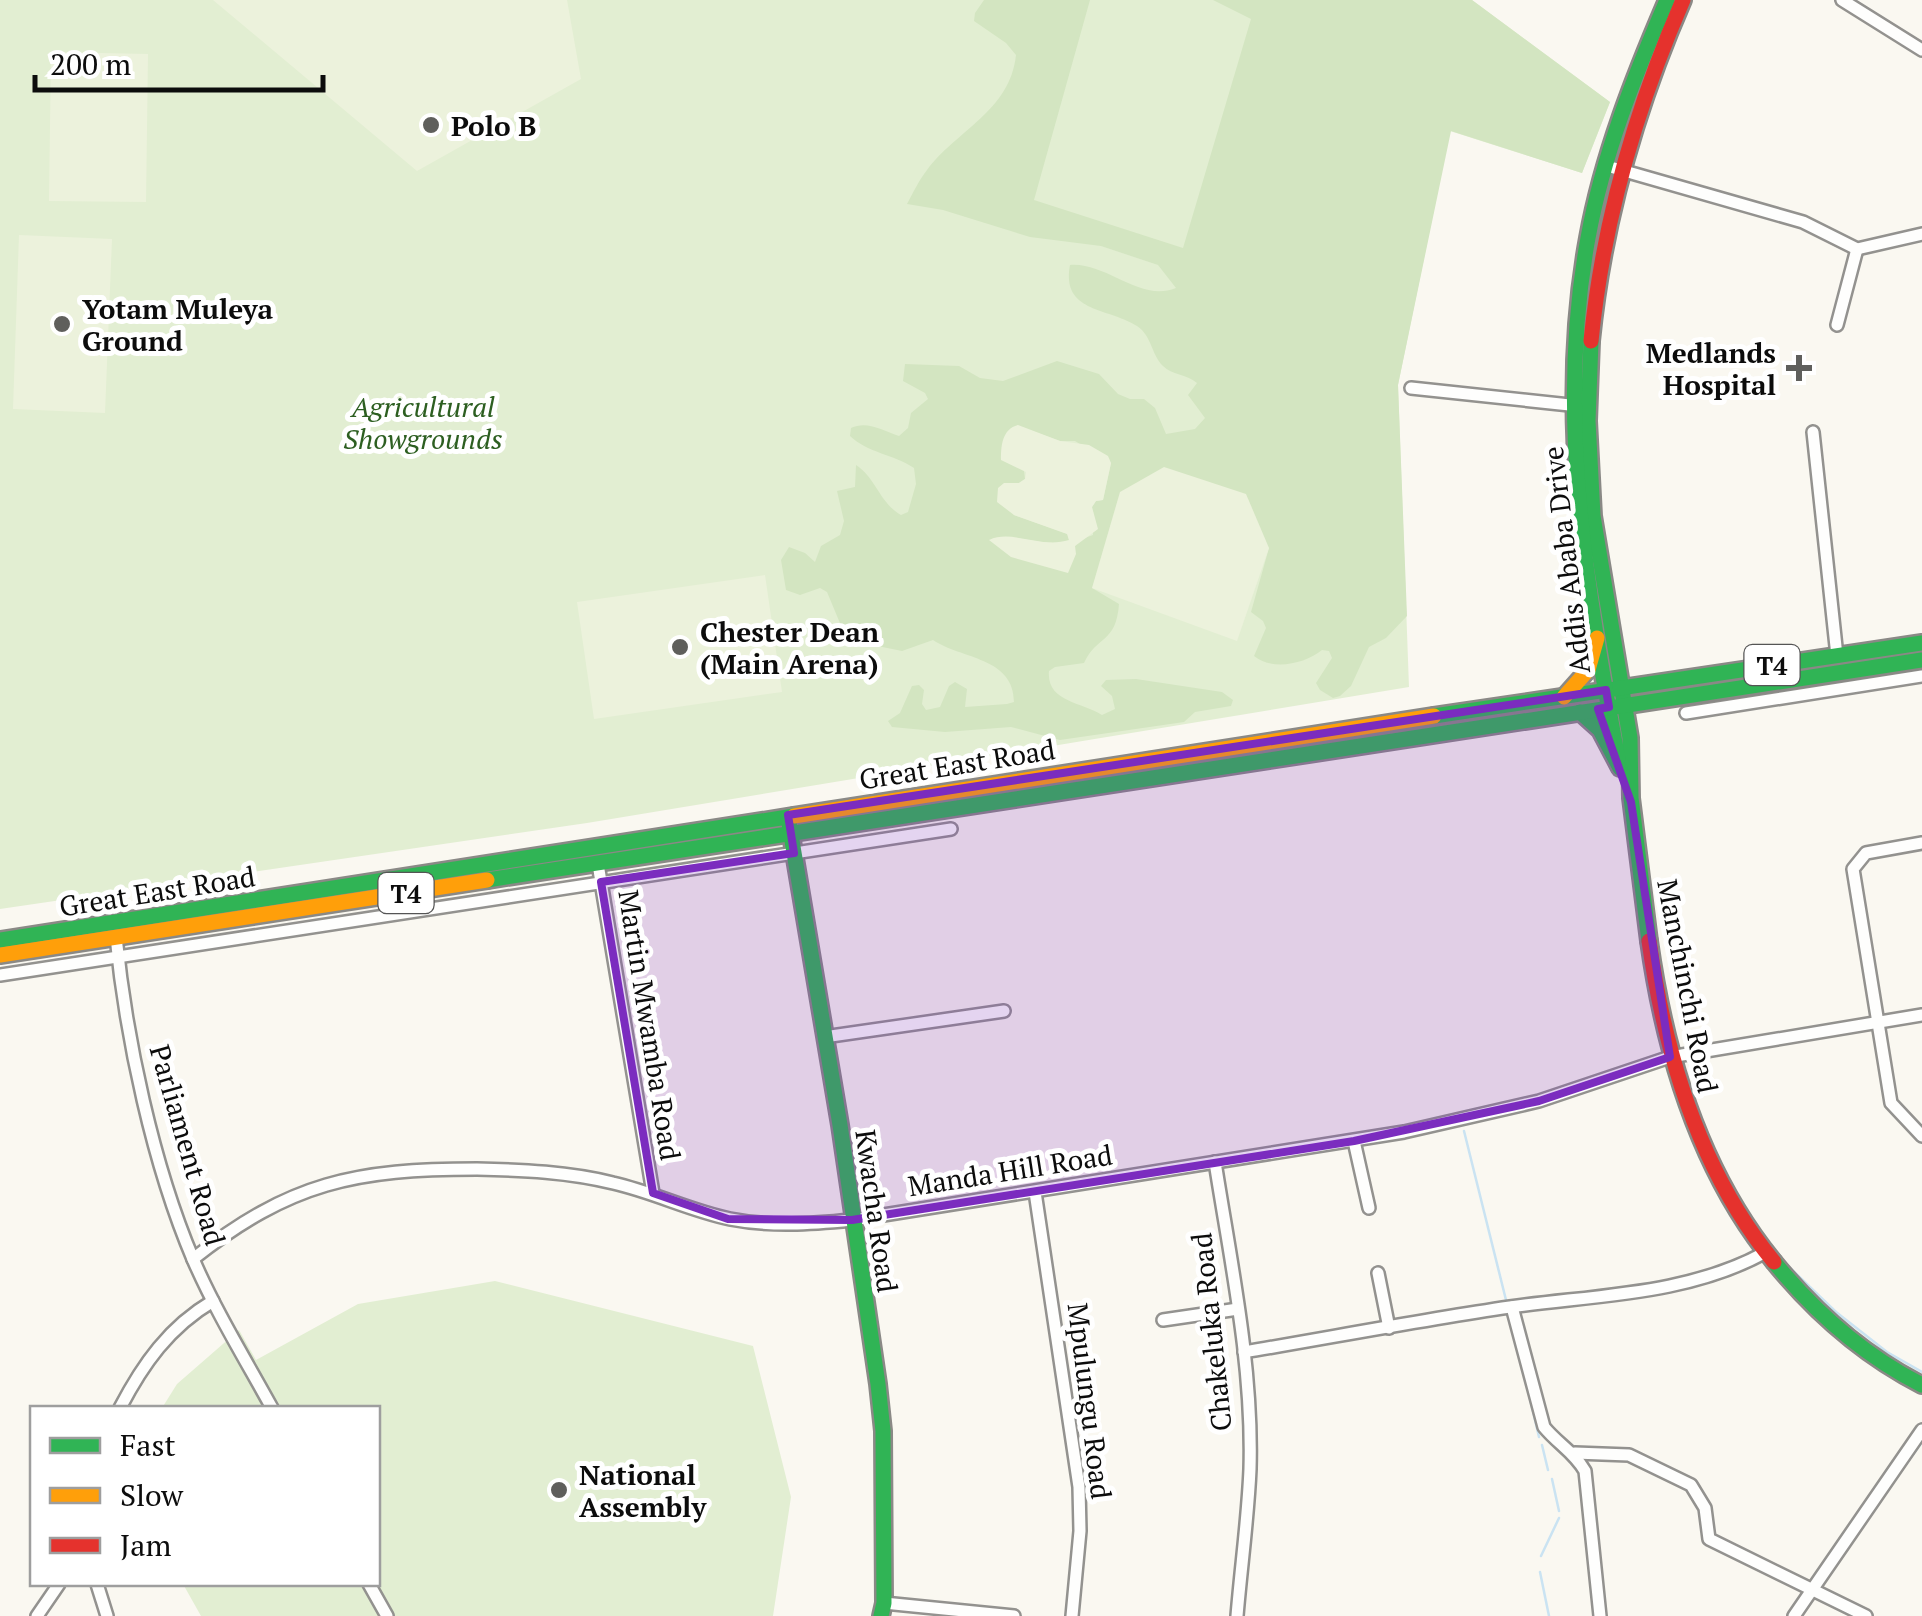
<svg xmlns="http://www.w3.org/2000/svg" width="1922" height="1616" font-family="'PT Serif',serif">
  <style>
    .green { fill: #e2eed2 }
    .forest { fill: #d3e5c1; fill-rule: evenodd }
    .pitch { fill: #ecf2dc }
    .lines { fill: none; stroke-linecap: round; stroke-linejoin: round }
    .stream { stroke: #cae3f2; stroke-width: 2.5 }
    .street-casing { stroke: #93928f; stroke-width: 16 }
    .fast-casing { stroke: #8a8986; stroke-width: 20 }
    .slow-casing { stroke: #8a8986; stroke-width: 20 }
    .jam-casing { stroke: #8a8986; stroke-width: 20 }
    .street { stroke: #fefefd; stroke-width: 11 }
    .fast { stroke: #30b455; stroke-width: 15 }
    .slow { stroke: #ff9f0a; stroke-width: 15 }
    .jam { stroke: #e5322d; stroke-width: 15 }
    .marked { fill: #7b2cbf; fill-opacity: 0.2; stroke: #7b2cbf; stroke-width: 8; stroke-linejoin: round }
    .poi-dot { fill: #5f5f5c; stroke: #fff; stroke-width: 4 }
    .labels { text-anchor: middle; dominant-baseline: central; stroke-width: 10; stroke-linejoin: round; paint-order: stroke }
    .shield { fill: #fff; stroke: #555; stroke-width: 2.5 }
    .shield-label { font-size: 25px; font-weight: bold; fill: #0c0c0c }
    .poi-label { font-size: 28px; font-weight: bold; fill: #0c0c0c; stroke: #fff; text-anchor: start }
    .park-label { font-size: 28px; font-style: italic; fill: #2d5f21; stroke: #fff }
    .street-label { font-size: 28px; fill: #0c0c0c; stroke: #fff }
  </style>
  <rect width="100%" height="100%" fill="#faf8f1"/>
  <g class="green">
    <polygon points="0,0 1472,0 1610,102 1582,173 1450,131 1398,385 1409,687 587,823 0,909"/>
    <polygon points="495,1281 753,1346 791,1497 773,1616 201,1616 183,1584 378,1584 378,1408 162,1408 177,1384 239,1330 256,1360 358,1304"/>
  </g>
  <path class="forest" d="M984,0H1090L1034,200L1183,248L1251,19L1213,0H1472L1610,102L1582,173L1451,131L1398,385L1407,616L1386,638L1369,647L1351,686L1340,696L1333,698L1320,690L1316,683L1332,658L1329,651L1322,650C1305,664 1272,671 1254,656L1266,628L1263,621L1251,612L1269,548L1092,588L1119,604C1116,644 1097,635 1084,663L1055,667L1049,671C1046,702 1082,702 1102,715L1115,709L1112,696L1101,686L1106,680L1136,679L1222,692L1233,700L1231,706L1195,712L1184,722L1060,740L1011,727L945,732L892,727L888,721L900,713L912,686L919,685L924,690L922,704L926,710L940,707L949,686L955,682L967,689L965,707L1007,704L1014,702C1014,657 961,659 933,640L902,651L858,642L842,628L827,592L820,588L800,595L786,590L781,560L789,547L805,553L815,562L821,546L840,535L844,521L837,491L855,487L856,465C876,478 879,502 901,515L908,512L916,484L914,468C893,454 868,453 850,436L851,428C867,420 884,431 899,436L908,428L911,413L928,399L925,393L903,381L905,364L959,366L980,378L1003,381L1057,361L1099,374L1118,394L1130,399H1144L1155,408L1166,434L1195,429L1205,418L1188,395L1197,383C1186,374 1172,375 1163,366C1151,354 1152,336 1137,326C1108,307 1061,313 1070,265C1107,262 1140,303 1176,288L1158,265L1101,246L1030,237L943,210L907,204C913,193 919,180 927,170C957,130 1010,111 1016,55L1006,43L974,21L975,13ZM1018,426L1060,441H1075L1111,463L1103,500L1096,501L1092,507L1093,535L1079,540L1075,546L990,541C1015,531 1041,548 1069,541L1068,534L1014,515L1004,483H1019L1025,479Z"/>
  <g class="pitch">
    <polygon points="213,0 567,0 581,79 417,171"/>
    <polygon points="51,52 148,54 146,202 49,201"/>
    <polygon points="19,235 112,239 105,413 13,409"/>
    <path d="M1018,425L1060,441L1089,445L1108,456L1111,463L1103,500L1096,501L1092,507L1098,529L1075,546L1076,554L1068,573L1011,557L989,540C1012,529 1041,549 1069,540L1067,534L1014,515L997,502L998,488L1004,483H1019L1025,479L1026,472L1001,460C1001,446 1002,429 1018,425Z"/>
    <polygon points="1164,467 1246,494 1269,548 1237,641 1092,588 1120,492"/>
    <polygon points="765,575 782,692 594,719 577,602"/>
  </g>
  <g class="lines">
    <g class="stream">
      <polyline points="1464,1131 1506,1300"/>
      <polyline points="1755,1227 1785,1263 1836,1312 1887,1352 1922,1372"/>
      <polyline points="1523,1369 1539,1437"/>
      <polyline points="1542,1445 1548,1470"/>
      <polyline points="1552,1479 1559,1511"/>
      <polyline points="1891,1485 1922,1442"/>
      <polyline points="1541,1556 1559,1518"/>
      <polyline points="1540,1572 1549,1616"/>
      <polyline points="1801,1616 1806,1608"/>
    </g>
    <defs>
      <g id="street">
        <polyline points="1842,0 1922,50"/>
        <polyline points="1614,168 1803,222 1857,249 1922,234"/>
        <polyline points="1837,325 1857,249"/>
        <polyline points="1411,388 1579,406"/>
        <polyline points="1813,432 1837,656"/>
        <polyline points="1686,713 1922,676"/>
        <polyline points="1922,843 1866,853 1853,869 1891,1103 1922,1136"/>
        <polyline points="598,864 653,1193"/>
        <path d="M116,937C126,1038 153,1165 193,1259C215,1310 245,1359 272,1408"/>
        <polyline points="0,975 951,829"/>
        <polyline points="824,1037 1004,1011"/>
        <polyline points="1354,1141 1369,1208"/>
        <path d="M1215,1162C1231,1264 1253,1366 1250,1469C1248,1518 1241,1567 1237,1616"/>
        <polyline points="1035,1192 1079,1487 1080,1531 1072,1616"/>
        <path d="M193,1259C290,1182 356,1169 477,1169C523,1170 569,1172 613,1183C653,1192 691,1211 730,1219C771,1227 811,1224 852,1220L1404,1132L1539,1101L1670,1057L1922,1015"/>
        <polyline points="1378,1273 1389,1328"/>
        <path d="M1512,1307L1544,1427C1558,1444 1574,1452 1585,1471L1600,1616"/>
        <polyline points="1163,1320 1238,1309"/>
        <path d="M1244,1352C1333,1337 1421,1320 1510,1307C1595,1295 1687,1295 1764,1253"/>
        <path d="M120,1408C143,1364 169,1327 213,1301"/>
        <polyline points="1575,1453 1629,1455 1691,1485 1705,1508 1709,1539 1866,1616"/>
        <polyline points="97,1584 107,1616"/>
        <polyline points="369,1584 387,1616"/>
        <polyline points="884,1603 1014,1616"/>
        <polyline points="37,1616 59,1584"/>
        <polyline points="1794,1616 1922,1430"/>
      </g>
      <g id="fast">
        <polyline points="1591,341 1588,421 1593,516 1630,738 1631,798 1649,941"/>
        <polyline points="1580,712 1600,730 1620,768"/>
        <polyline points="1434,716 1922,643"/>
        <path d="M1618,759C1586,588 1556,411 1588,238C1603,155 1634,77 1667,0"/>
        <polyline points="789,823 840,1125 878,1384 883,1431 884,1603 881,1616"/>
        <polyline points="487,880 1922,660"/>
        <polyline points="0,940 794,816"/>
        <path d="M1774,1262C1814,1311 1865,1356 1922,1385"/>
      </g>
      <g id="slow">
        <polyline points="1564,697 1588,670 1597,638"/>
        <polyline points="794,816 1434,716"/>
        <polyline points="0,955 487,880"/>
      </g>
      <g id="jam">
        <path d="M1591,341C1603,221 1635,110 1683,0"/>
        <path d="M1649,941C1665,1055 1700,1172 1774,1262"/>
      </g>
    </defs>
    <use href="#street" class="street-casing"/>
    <use href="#fast" class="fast-casing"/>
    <use href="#slow" class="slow-casing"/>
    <use href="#jam" class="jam-casing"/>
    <use href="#street" class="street"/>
    <use href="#fast" class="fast"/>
    <use href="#slow" class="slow"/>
    <use href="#jam" class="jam"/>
  </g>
  <path class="marked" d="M1606,690L1609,707L1598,709L1631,802L1670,1057L1539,1101L1354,1141L852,1220L728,1219L653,1193L601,882L794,853L788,815Z"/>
  <g class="poi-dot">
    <circle cx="431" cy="125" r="10"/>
    <circle cx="62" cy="324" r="10"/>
    <path d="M1794 353h10v10h10v10h-10v10h-10v-10h-10v-10h10z"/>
    <circle cx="680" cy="647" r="10"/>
    <circle cx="559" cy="1490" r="10"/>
  </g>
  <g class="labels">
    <g class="shield">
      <rect x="1744.5" y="645" width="55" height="40" rx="8"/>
      <rect x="378.5" y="873" width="55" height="40" rx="8"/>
    </g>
    <g class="shield-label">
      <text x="1772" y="665">T4</text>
      <text x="406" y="893">T4</text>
    </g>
    <g class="poi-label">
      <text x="451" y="125">Polo B</text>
      <text x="82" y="308">Yotam Muleya<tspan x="82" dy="32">Ground</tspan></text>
      <text x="1776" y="352" text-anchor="end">Medlands<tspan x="1776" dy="32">Hospital</tspan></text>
      <text x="700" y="631">Chester Dean<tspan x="700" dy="32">(Main Arena)</tspan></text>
      <text x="579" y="1474">National<tspan x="579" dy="32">Assembly</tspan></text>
    </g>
    <g class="park-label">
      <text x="423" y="406">Agricultural<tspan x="423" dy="32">Showgrounds</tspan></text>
    </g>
    <g class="street-label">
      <text transform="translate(1566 560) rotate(-97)">Addis Ababa Drive</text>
      <text transform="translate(957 764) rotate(-9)">Great East Road</text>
      <text transform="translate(157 891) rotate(-9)">Great East Road</text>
      <text transform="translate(1688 986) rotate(79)">Manchinchi Road</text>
      <text transform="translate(650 1025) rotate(81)">Martin Mwamba Road</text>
      <text transform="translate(188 1145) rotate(74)">Parliament Road</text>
      <text transform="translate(1010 1170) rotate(-9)">Manda Hill Road</text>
      <text transform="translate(877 1211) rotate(82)">Kwacha Road</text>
      <text transform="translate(1211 1332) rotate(-96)">Chakeluka Road</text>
      <text transform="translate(1090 1401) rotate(83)">Mpulungu Road</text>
    </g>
  </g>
  <rect x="30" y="1406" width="350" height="180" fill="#ffffff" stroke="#9e9e9e" stroke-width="2.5"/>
  <rect x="50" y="1438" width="50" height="15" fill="#30b455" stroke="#9e9e9e" stroke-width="2.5"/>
  <text x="120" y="1456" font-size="30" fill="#0c0c0c">Fast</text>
  <rect x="50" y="1488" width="50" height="15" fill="#ff9f0a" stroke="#9e9e9e" stroke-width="2.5"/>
  <text x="120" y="1506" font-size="30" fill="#0c0c0c">Slow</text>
  <rect x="50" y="1538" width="50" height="15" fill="#e5322d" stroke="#9e9e9e" stroke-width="2.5"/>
  <text x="120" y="1556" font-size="30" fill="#0c0c0c">Jam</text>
  <path d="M35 75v15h288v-15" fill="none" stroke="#0c0c0c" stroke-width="5"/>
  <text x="50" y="75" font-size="30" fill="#0c0c0c" stroke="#ffffff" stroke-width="8" paint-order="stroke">200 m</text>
</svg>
